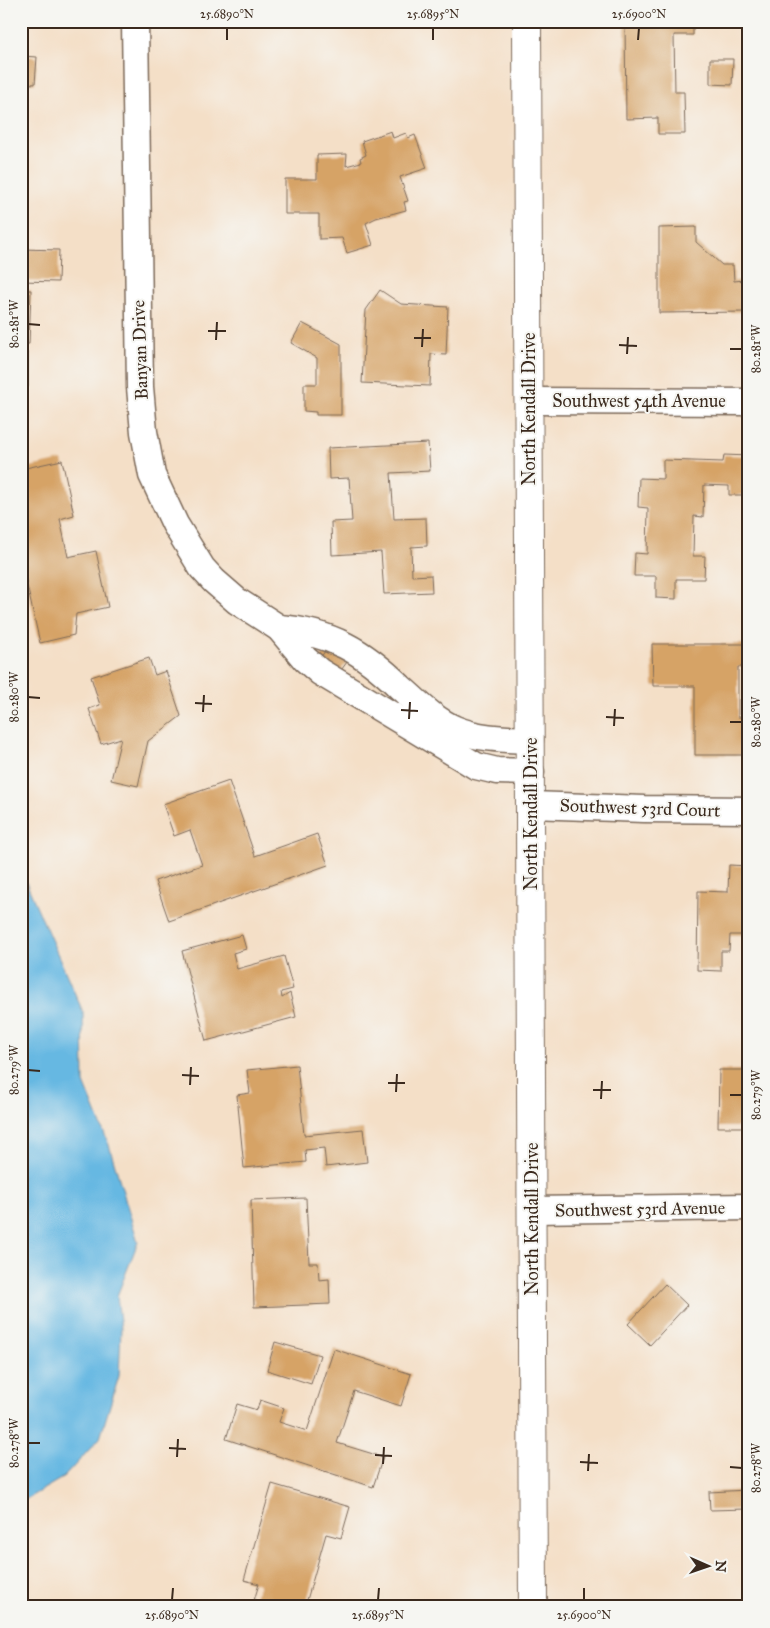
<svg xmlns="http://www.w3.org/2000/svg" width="770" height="1628" font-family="'IM FELL Great Primer',serif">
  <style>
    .water { fill: #66b8e2; stroke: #507180 }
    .building { fill: #d6a366 }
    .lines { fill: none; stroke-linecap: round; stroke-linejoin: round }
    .minor-casing { stroke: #7c6959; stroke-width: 29 }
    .tertiary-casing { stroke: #7c6959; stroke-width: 30 }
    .minor { stroke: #fff; stroke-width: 26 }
    .tertiary { stroke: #fff; stroke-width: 28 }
    .ticks { fill: none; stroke: #3b2a1e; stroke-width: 2 }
    .labels { text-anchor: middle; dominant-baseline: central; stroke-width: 4; stroke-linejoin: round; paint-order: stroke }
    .street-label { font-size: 18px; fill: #3b2a1e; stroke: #f6f6f2 }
    .neatline { fill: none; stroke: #3b2a1e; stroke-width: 2 }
    .ticks-label { font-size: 12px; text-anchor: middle; fill: #3b2a1e }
  </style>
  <rect width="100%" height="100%" fill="#f6f6f2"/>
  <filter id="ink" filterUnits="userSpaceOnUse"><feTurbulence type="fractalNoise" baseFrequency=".02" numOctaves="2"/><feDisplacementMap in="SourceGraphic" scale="10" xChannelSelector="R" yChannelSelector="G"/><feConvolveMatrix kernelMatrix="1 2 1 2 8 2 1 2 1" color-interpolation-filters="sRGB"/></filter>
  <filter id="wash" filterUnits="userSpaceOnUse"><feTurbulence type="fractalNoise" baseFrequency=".0096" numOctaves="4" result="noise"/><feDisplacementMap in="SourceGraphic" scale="20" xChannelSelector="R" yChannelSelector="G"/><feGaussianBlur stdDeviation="1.12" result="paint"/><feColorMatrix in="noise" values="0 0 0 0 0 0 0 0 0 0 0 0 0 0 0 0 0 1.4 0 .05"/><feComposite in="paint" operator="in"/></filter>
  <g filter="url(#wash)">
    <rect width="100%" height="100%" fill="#f4dfc7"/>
    <polygon class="water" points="21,871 83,1012 84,1083 109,1145 138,1242 117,1296 121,1329 119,1376 100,1438 64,1477 21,1502"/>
    <g id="blocks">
      <g class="building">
        <polygon points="625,21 693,21 693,35 674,35 675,92 684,92 685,134 658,134 658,118 626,119"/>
        <polygon points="21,56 37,57 35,84 21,83"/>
        <polygon points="710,59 733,59 732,85 710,84"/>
        <polygon points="391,131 393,138 406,133 408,138 415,135 427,168 400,177 408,201 404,202 406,210 376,218 366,223 373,245 347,253 342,238 319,239 319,214 285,214 285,179 317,179 317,155 347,154 346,166 361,162 360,158 366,155 362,141"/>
        <polygon points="696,227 696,242 722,265 733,265 734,281 744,280 745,312 659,313 659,228"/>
        <polygon points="21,249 59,250 58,282 21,281"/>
        <polygon points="21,290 31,290 29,344 21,344"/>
        <polygon points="380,290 401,304 448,307 446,355 431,354 430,386 362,383 366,310"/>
        <polygon points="302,323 341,344 341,415 316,415 316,412 304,411 304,384 317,384 317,358 291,343"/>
        <polygon points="21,353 28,353 28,387 21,386"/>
        <polygon points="428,443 430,471 391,473 394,519 426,518 427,546 411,547 412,576 431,575 432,592 384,594 381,552 332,555 331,522 352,521 349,478 329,479 328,448"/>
        <polygon points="724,455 749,456 749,495 729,495 729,486 704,485 703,517 694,516 693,556 705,556 704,579 676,579 676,599 656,598 656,576 634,576 635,553 647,554 648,508 638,507 639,478 663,479 663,460 723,462"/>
        <polygon points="62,460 74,515 60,519 68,557 96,551 108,607 76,614 74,635 40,643 21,559 21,469"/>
        <polygon points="652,644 749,644 749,667 738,667 738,717 749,717 749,755 695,755 695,686 653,686"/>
        <polygon points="327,648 347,662 339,673 319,660"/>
        <polygon points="149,658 155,675 166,671 181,716 148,741 138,786 111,780 121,738 101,744 89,709 100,705 91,677"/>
        <polygon points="229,781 255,856 317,834 328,865 169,921 155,881 202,865 190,830 174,836 163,804"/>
        <polygon points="729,865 749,866 749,935 730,935 729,951 721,951 721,971 697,970 698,891 728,892"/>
        <polygon points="242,935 246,949 233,953 237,969 284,956 293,989 281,992 282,998 290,993 296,1017 206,1041 182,951"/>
        <polygon points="297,1065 304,1135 363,1129 367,1162 326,1167 324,1148 305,1150 306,1162 244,1168 237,1095 250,1093 247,1070"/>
        <polygon points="719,1070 749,1070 749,1127 718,1127"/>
        <polygon points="306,1198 309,1263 318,1263 319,1280 329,1279 330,1304 254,1307 251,1200"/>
        <polygon points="665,1284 687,1305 650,1345 628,1324"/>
        <polygon points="275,1342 320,1355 311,1384 267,1370"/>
        <polygon points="334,1349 411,1374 401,1406 354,1391 337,1443 383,1457 373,1487 226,1439 237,1404 257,1410 260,1400 284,1408 279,1422 307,1431"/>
        <polygon points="272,1484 350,1507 341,1538 326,1534 305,1607 252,1607 259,1584 244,1580"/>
        <polygon points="747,1490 747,1509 710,1510 709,1492"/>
      </g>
    </g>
  </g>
  <g filter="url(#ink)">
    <use href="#blocks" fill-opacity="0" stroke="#7c6959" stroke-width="1"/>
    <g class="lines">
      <defs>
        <g id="minor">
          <polyline points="135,21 140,387 144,432 152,475 175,524 202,568 214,581 237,601 279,628 305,659 320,672 476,766 497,771 531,772"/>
          <polyline points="529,401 749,402"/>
          <path d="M279,628C331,632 363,651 400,687C417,702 434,720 455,729C479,739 505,739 530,740"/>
          <polyline points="531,805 644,809 749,810"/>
          <polyline points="532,1210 749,1207"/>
        </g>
        <polyline id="tertiary" points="527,21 533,1607"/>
      </defs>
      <use href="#minor" class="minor-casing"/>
      <use href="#tertiary" class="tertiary-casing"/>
      <use href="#minor" class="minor"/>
      <use href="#tertiary" class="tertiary"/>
    </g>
  </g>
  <path class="ticks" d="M227,40V28M433,40V28M638,40L639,28M28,324L40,325M208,331H226M414,338H431M216,340L217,322M619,345L637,346M422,347L423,329M730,349H742M627,354L628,337M28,697L40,698M195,703L212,704M401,710L418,711M203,712L204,695M606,717L624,718M409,719L410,702M730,722H742M614,726L615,709M28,1070L40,1071M182,1075L199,1076M388,1083H405M190,1085L191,1067M593,1090H611M396,1092L397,1074M730,1095H742M601,1099L602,1081M28,1443H40M169,1448L186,1449M375,1455L392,1456M177,1457L178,1439M580,1462L598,1463M383,1464L384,1447M730,1467L742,1468M588,1471L589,1454M172,1600L173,1588M378,1600L379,1588M584,1600V1588"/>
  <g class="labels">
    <g class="street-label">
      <text transform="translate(140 350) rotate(-92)">Banyan Drive</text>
      <text x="639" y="401">Southwest 54th Avenue</text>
      <text transform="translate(529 409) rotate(-90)">North Kendall Drive</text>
      <text transform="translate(640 808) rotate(2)">Southwest 53rd Court</text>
      <text transform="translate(531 814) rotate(-90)">North Kendall Drive</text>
      <text transform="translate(640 1209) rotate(-1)">Southwest 53rd Avenue</text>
      <text transform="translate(532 1219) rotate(-90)">North Kendall Drive</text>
    </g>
  </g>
  <rect width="770" height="1628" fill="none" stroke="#f6f6f2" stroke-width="55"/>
  <g transform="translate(708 1566) rotate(92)" stroke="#f6f6f2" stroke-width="4" paint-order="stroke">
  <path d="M0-4L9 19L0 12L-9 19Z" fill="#3b2a1e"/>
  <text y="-8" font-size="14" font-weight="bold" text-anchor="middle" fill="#3b2a1e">N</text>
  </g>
  <rect x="28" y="28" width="714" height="1572" class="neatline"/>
  <g class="ticks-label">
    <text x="227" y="18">25.6890°N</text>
    <text x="433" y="18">25.6895°N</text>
    <text x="639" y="18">25.6900°N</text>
    <text transform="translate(14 324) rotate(-90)" y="4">80.281°W</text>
    <text transform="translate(756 349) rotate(-90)" y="4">80.281°W</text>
    <text transform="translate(14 697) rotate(-90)" y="4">80.280°W</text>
    <text transform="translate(756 722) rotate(-90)" y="4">80.280°W</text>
    <text transform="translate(14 1070) rotate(-90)" y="4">80.279°W</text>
    <text transform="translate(756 1095) rotate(-90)" y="4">80.279°W</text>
    <text transform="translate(14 1443) rotate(-90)" y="4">80.278°W</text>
    <text transform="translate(756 1468) rotate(-90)" y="4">80.278°W</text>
    <text x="172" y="1619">25.6890°N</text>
    <text x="378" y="1619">25.6895°N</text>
    <text x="584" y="1619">25.6900°N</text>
  </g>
</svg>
